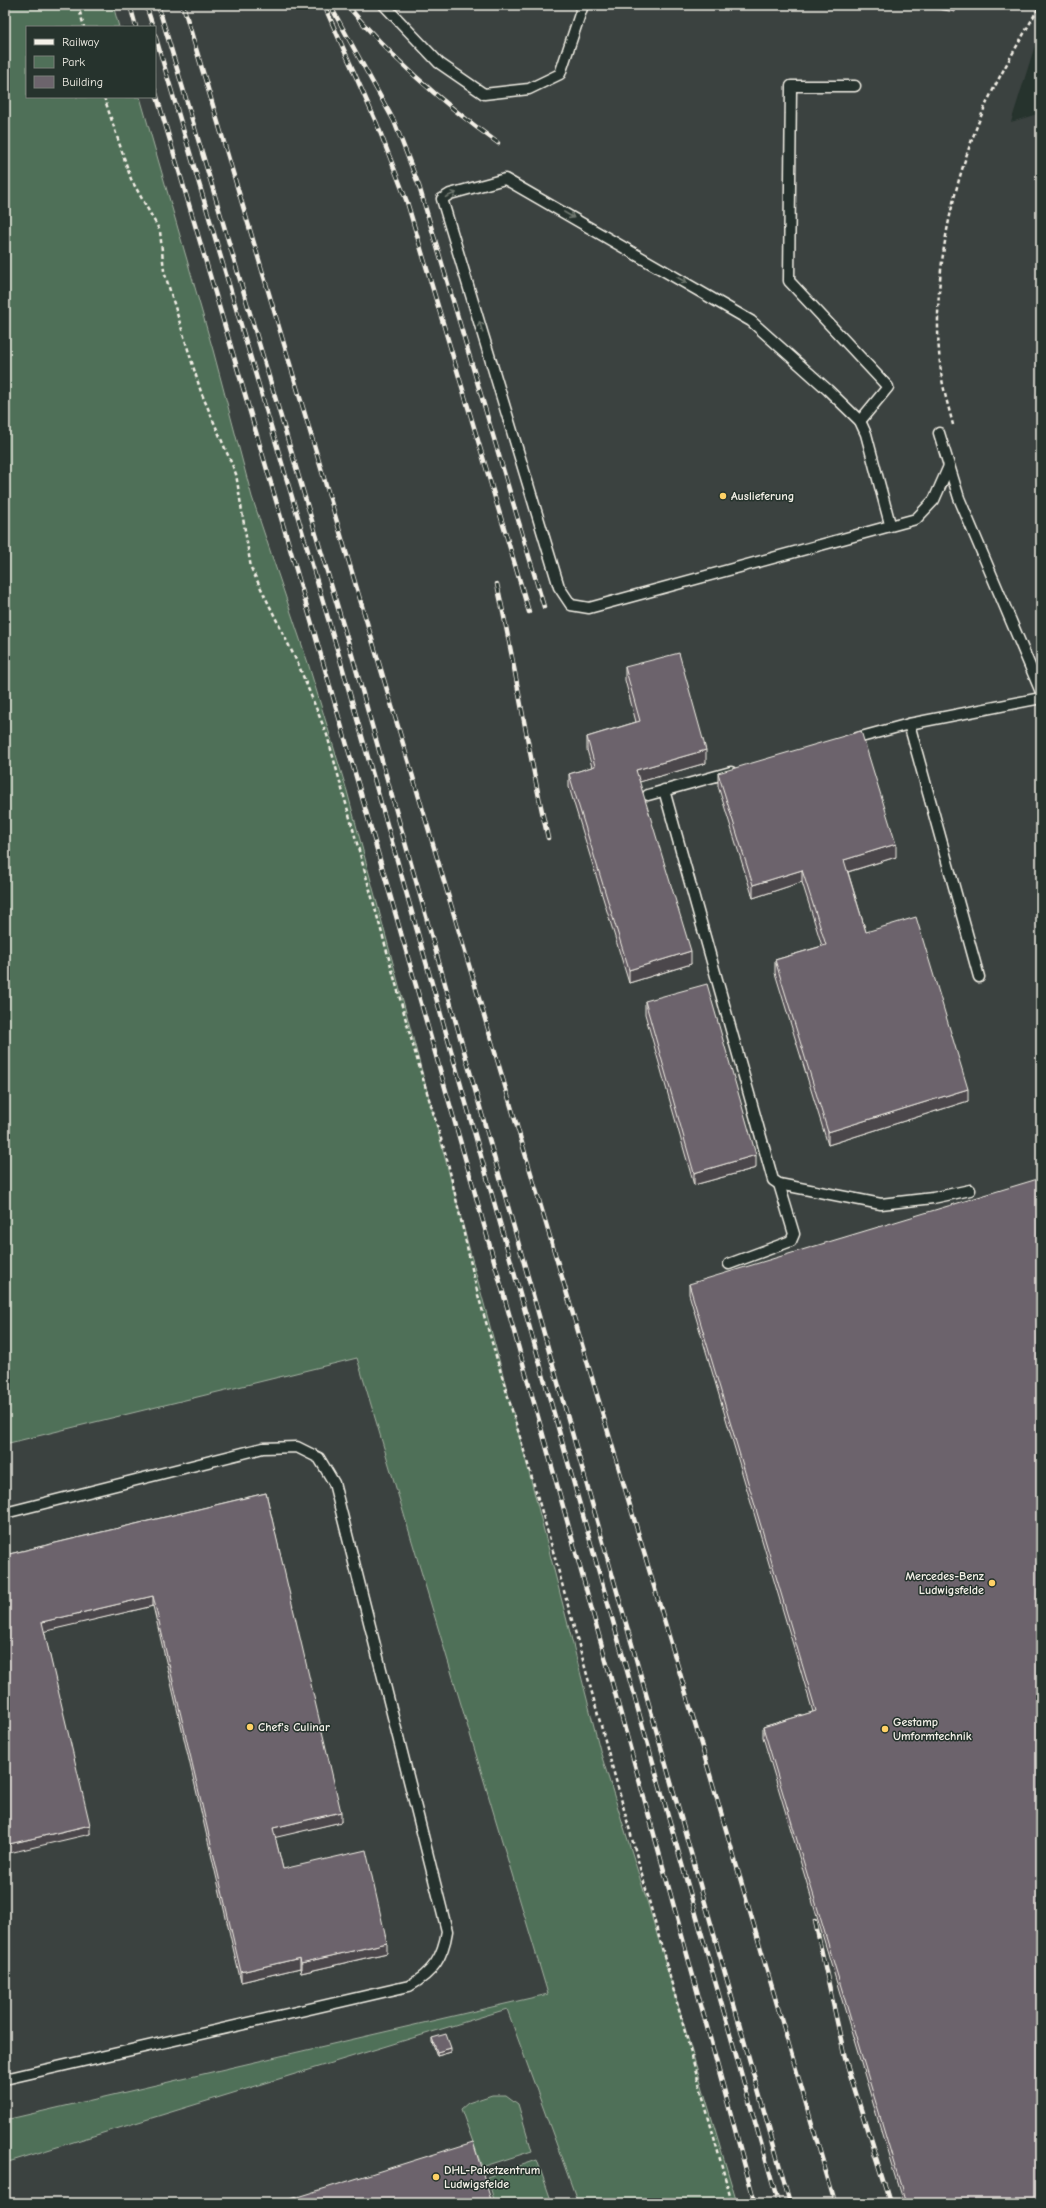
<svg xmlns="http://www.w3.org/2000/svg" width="1046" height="2208" font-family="'Comic Neue',sans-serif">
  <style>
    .built { fill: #3b4240 }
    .green { fill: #507059; stroke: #a2b0a0 }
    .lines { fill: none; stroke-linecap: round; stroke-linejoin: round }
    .service-casing { stroke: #f4f1e8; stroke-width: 13 }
    .path { stroke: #f4f1e8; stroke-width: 2.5; stroke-dasharray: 4 3; stroke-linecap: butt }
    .service { stroke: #26332d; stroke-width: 10 }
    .rail-casing { stroke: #f4f1e8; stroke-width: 4.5 }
    .rail { stroke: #26332d; stroke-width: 3; stroke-dasharray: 9; stroke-linecap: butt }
    .wall { fill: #5d565d; stroke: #f4f1e8 }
    .shaded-wall { fill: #4c464c; stroke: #f4f1e8 }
    .building { fill: #6c646c; stroke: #f4f1e8 }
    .oneway { stroke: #6e766e }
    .poi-dot { fill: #ffd166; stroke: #26332d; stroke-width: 1.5 }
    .labels { text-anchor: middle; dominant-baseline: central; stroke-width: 3; stroke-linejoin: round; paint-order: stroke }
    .poi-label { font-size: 12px; font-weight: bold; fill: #f4f1e8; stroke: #26332d; text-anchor: start }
  </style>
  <rect width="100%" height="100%" fill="#26332d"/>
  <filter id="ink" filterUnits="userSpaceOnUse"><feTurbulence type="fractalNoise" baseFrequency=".025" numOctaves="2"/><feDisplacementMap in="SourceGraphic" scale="8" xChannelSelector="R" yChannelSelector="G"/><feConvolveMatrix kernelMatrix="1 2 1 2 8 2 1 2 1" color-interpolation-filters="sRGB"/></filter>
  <g filter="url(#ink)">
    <g class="built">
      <polygon points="5,5 27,27 27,97 357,1358 614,2203 5,2203"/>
      <polygon points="113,5 1041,5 1041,26 1011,122 1041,113 1041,2203 737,2203 648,1904 601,1754 530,1476 347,791 308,663 252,497 213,350 140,97 155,97 155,27 119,27"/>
    </g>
    <g class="green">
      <polygon points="5,5 113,5 119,27 27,27 27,97 140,97 213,350 252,497 308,663 347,791 530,1476 601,1754 648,1904 737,2203 578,2203 507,2009 5,2163 5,2120 548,1994 357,1358 5,1444"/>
      <polygon points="492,2095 506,2095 518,2104 532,2151 482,2167 461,2109 468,2103"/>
      <polygon points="537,2160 552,2203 495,2203 487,2177"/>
    </g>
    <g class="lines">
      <defs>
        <g id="service">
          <polyline points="384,5 439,63 484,94 529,89 560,74 583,5"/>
          <polyline points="855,86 791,86 789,281 888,387 860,421"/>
          <polyline points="939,433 959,498 1041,692"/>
          <polyline points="890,524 866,434 860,421 828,390 751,321 505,179 450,194 442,199 559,587 571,605 589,608 916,519 934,500 949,466"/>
          <polyline points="909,724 979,977"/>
          <polyline points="850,740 909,724 1041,698"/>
          <polyline points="664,790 773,1180 779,1184 881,1204 933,1198 970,1190"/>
          <polyline points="648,795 731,772"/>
          <polyline points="729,1264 791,1241 794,1234 779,1184"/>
          <path d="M5,1513L263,1448L297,1447L319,1458L334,1483L447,1931C443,1957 433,1973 409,1986L5,2079"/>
        </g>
      </defs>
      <use href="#service" class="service-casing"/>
      <g class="path">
        <polyline points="78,5 84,27"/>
        <polyline points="104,97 131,179 160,231 164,271 201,392 236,474 251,568 299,666 327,735 412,1042 447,1159 478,1295 547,1529 732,2203"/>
        <path d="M953,425C949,408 943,390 941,372C930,285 950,189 984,109C999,75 1022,38 1040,5"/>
      </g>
      <use href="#service" class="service"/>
      <defs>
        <g id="rail">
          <polyline points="130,5 136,27"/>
          <polyline points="146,5 153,27"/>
          <polyline points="158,5 352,655 790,2203"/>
          <polyline points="183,5 701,1744 835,2203"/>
          <polyline points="324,5 377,124 407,202 529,612"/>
          <polyline points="330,5 394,121 419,186 544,607"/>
          <path d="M347,5C392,59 441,102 498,143"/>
          <polyline points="155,35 340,659 778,2203"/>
          <path d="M155,90C364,792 563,1497 755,2203"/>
          <path d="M497,584C516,668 528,754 548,838"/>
          <polyline points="815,1921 845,2058 890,2203"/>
        </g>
      </defs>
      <use href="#rail" class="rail-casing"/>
      <use href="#rail" class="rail"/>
    </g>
    <g class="wall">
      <polygon points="916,5 956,5 955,12"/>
      <polygon points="625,667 706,763 639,782 691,964 629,983 569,787 569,774 592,767 587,750 587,737 636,722 625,680"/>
      <polygon points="718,773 896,857 848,872 866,932 968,1101 828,1145 775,973 775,960 822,946 802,882 753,898 718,786"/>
      <polygon points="645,1001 756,1168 694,1185 645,1014"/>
      <polygon points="689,1284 1041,2203 903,2203 763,1737 763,1727 813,1712 689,1294"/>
      <polygon points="266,1493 341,1822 275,1837 283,1869 387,1953 301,1973 300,1968 241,1982 153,1606 44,1631 90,1834 5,1555"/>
      <polygon points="432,2038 451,2052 437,2056 432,2042"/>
    </g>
    <g class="shaded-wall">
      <polygon points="706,750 706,763 636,783 636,770"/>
      <polygon points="896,844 896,857 844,873 844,860"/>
      <polygon points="802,870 802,882 753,898 753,885"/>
      <polygon points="691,951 691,964 629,983 629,970"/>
      <polygon points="968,1089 968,1101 828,1145 828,1132"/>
      <polygon points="756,1155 756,1168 694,1185 694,1173"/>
      <polygon points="153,1596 153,1606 42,1632 42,1622"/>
      <polygon points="341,1812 341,1822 273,1838 273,1828"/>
      <polygon points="90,1825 90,1834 5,1854 5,1845"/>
      <polygon points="387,1943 387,1953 301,1973 301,1963"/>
      <polygon points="300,1958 300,1968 241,1982 241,1972"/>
      <polygon points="451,2048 451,2052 437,2056 437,2052"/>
    </g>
    <g class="building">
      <polygon points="679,653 706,750 636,770 691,951 629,970 569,774 595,766 587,737 640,721 625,667"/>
      <polygon points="861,731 896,844 844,860 866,932 916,917 968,1089 828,1132 775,960 826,945 802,870 753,885 718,773"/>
      <polygon points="707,984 756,1155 694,1173 645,1001"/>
      <polygon points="1041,1178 1041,2203 906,2203 763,1727 816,1711 689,1284"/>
      <polygon points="266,1493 341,1812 273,1828 283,1869 366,1850 387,1943 301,1963 300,1958 241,1972 153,1596 42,1622 90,1825 5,1845 5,1555"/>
      <polygon points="446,2034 451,2048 437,2052 432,2038"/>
      <polygon points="473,2142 492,2203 278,2203"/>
    </g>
    <defs><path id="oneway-shaft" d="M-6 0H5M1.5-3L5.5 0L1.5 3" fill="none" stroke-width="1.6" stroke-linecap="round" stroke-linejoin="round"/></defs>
    <g class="oneway">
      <use href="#oneway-shaft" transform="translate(451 195) rotate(-23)"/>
      <use href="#oneway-shaft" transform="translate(569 215) rotate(30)"/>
      <use href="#oneway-shaft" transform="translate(682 280) rotate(30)"/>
      <use href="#oneway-shaft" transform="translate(481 327) rotate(-107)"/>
    </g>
  </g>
  <g class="poi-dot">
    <circle cx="723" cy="496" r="4"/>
    <circle cx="992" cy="1583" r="4"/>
    <circle cx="250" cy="1727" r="4"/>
    <circle cx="885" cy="1729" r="4"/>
    <circle cx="436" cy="2177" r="4"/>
  </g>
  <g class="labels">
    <g class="poi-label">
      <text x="731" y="496">Auslieferung</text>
      <text x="984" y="1576" text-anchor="end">Mercedes-Benz<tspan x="984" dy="14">Ludwigsfelde</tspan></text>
      <text x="893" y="1722">Gestamp<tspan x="893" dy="14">Umformtechnik</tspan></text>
      <text x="258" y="1727">Chef's Culinar</text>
      <text x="444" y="2170">DHL-Paketzentrum<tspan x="444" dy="14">Ludwigsfelde</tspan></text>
    </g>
  </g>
  <rect width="1046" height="2208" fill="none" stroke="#26332d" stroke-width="20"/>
  <rect x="10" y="10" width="1026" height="2188" fill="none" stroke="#f4f1e8" stroke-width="1.5" filter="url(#ink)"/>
  <rect x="26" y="26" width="130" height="72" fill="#26332d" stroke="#787f78"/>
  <rect x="34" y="39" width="20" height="6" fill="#f4f1e8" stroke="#787f78"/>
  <text x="62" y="46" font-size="12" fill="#f4f1e8">Railway</text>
  <rect x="34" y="56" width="20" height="12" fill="#507059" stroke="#787f78"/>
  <text x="62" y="66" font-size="12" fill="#f4f1e8">Park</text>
  <rect x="34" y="76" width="20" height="12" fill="#6c646c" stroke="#787f78"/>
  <text x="62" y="86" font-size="12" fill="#f4f1e8">Building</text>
</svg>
